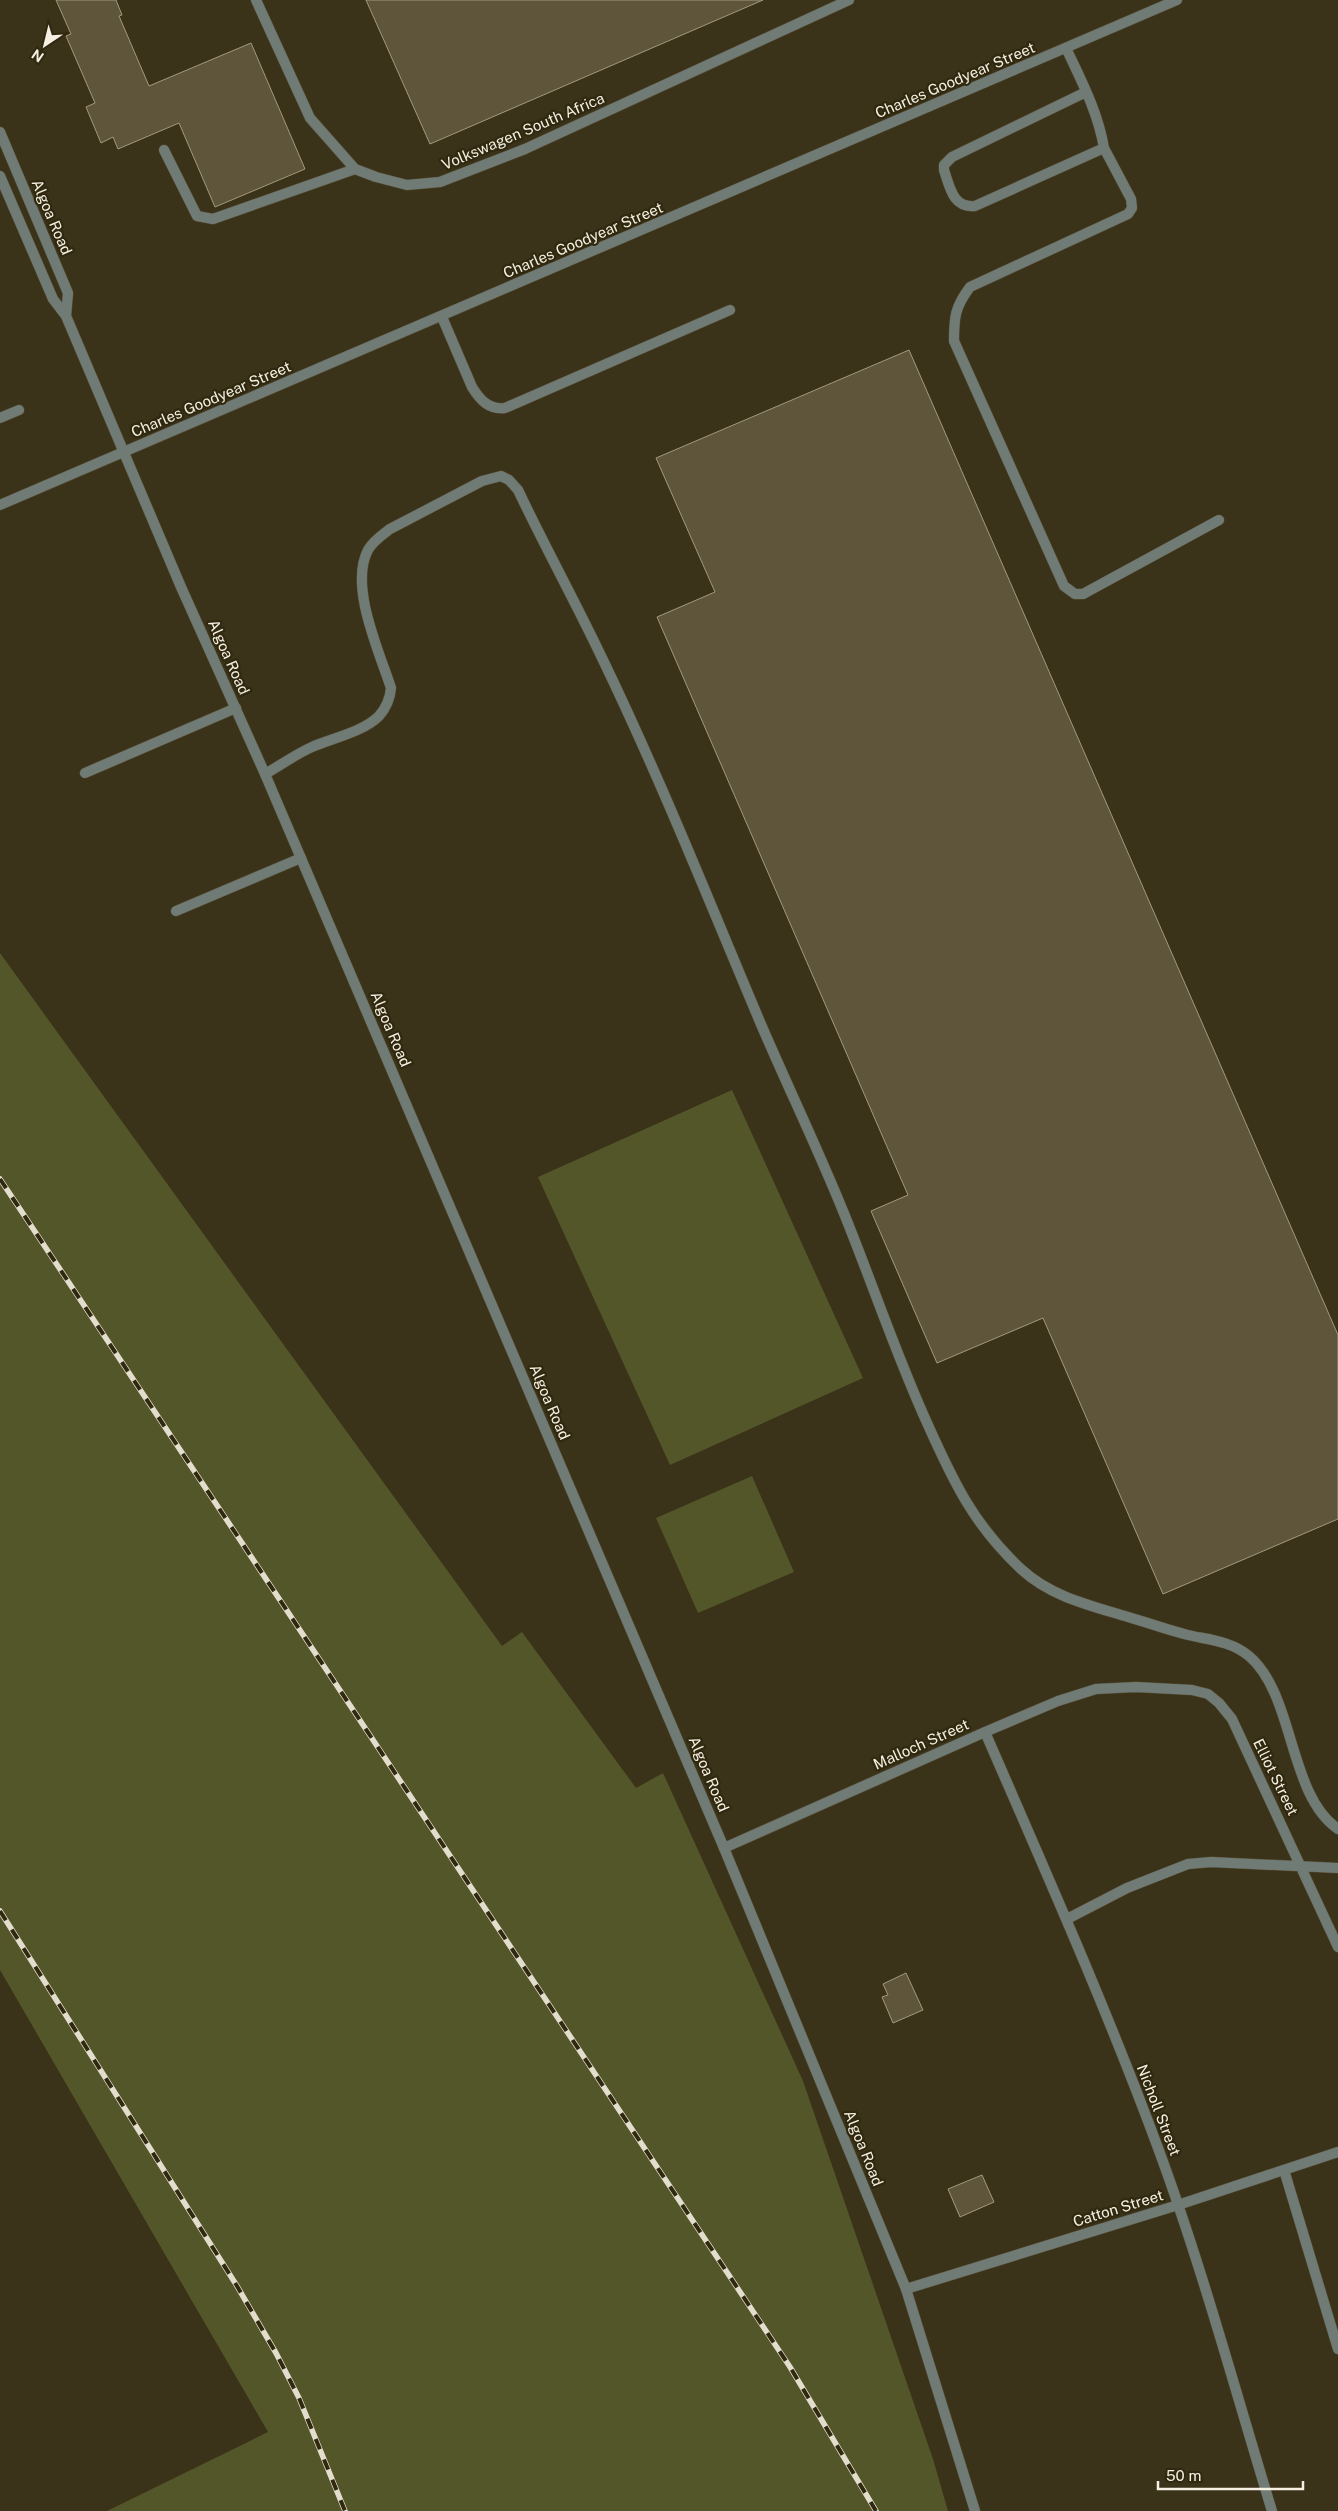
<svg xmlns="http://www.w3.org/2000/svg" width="1338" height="2511" viewBox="0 0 1338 2511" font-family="'Public Sans',sans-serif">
	<rect width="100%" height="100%" fill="#3a3219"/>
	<path fill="#535629" d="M0,953L502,1646L522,1632L636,1788L663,1773L803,2081L933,2459L948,2511H107L268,2432L0,1970Z
		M732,1090L863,1378L670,1465L538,1177Z
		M752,1476L794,1572L698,1613L656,1518Z"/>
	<path fill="#5e553b" stroke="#a39a7e" d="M56,0H116L122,15L119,16L149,86L251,43L305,169L215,207L179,123L118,149L113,137L101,143L86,107L95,103L66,36L71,34Z
		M366,0H763L430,144Z
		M909,350L1338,1335V1519L1163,1594L1043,1318L937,1363L871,1211L908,1195L657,617L715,592L656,458Z
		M906,1973L923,2010L893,2023L882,1997L888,1995L883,1984Z
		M982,2175L994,2202L960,2217L948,2189Z"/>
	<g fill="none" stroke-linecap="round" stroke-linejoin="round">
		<defs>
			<path id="service" d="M256,0L310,118L355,169L376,177L407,185L440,182L525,149L849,0
				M1066,48C1081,80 1098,112 1104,148L975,206C953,208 950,188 944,170V165L952,157L1086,92
				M1104,148L1131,199L1132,208L1128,214L970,287C955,307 954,317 954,341L1064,586L1075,594H1083L1219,520
				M164,150L197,216L213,219L355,169
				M442,317L472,387C480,400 489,410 505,408L730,310
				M0,418L19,410
				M0,505L1177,0
				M85,773L236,708
				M265,774C281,765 296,754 312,747C333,738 363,732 379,716C387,707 390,699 391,688C379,651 349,586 368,550C373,541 382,535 390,529L482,481L501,476L509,480L518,490C545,547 576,603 603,660C660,778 709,901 760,1022C787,1085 817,1147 843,1211C872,1282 896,1355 928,1425C954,1483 974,1525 1021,1569C1050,1596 1088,1605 1125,1616C1146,1622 1167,1630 1188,1635C1210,1640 1231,1641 1249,1656C1295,1695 1288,1795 1338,1829
				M176,911L301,858
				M1284,2170L1338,2349"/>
			<path id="minor" d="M985,1732C1045,1870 1106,2007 1158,2148C1202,2267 1235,2390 1272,2511
				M724,1848L985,1732L1058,1701L1096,1689L1136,1687L1192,1690L1208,1694L1219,1703L1232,1719L1338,1947
				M1067,1919L1127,1888L1188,1864L1211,1862L1338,1868
				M906,2289L1178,2205L1338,2152"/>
			<path id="tertiary" d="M0,132L68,293L66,316
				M0,176L53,299L66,316L181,587L265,774L724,1848L906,2289L975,2511"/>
		</defs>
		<use href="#service" stroke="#585039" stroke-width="11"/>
		<use href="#minor" stroke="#585039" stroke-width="11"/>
		<use href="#tertiary" stroke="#585039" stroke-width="11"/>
		<use href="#service" stroke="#6f7b74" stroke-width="10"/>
		<use href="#minor" stroke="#6f7b74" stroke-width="10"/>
		<use href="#tertiary" stroke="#6f7b74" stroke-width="10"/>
		<defs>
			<path id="rail" d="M0,1179L790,2367L876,2511
				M0,1911L237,2286L276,2353L299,2398L345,2511"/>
		</defs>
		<use href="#rail" stroke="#e2ddcd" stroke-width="5.5"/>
		<use href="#rail" stroke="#30280f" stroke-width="4" stroke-dasharray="11" stroke-linecap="butt"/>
	</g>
	<g text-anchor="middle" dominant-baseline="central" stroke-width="4.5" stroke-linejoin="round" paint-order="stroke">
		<g font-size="15" fill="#f5f0e1" stroke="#30280f">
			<text transform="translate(955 80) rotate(-23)">Charles Goodyear Street</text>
			<text transform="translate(523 131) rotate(-23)">Volkswagen South Africa</text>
			<text transform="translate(52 217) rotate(67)">Algoa Road</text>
			<text transform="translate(583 240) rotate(-23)">Charles Goodyear Street</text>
			<text transform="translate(211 399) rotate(-23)">Charles Goodyear Street</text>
			<text transform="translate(229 657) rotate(66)">Algoa Road</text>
			<text transform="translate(391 1029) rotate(67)">Algoa Road</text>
			<text transform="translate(550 1402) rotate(67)">Algoa Road</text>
			<text transform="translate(921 1744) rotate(-24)">Malloch Street</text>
			<text transform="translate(709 1774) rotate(67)">Algoa Road</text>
			<text transform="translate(1276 1777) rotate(64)">Elliot Street</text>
			<text transform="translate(1159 2110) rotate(69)">Nicholl Street</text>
			<text transform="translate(864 2148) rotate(68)">Algoa Road</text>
			<text transform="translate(1118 2208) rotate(-17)">Catton Street</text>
		</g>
	</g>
	<g transform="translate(45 45) rotate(215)" stroke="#30280f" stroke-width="4" paint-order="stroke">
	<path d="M0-4L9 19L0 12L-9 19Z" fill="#f5f0e1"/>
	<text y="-8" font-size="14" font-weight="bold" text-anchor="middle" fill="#f5f0e1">N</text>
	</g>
	<path d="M1158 2481v8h145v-8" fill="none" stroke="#f5f0e1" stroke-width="2.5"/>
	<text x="1166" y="2481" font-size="15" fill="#f5f0e1" stroke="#30280f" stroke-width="4" paint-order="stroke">50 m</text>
</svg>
